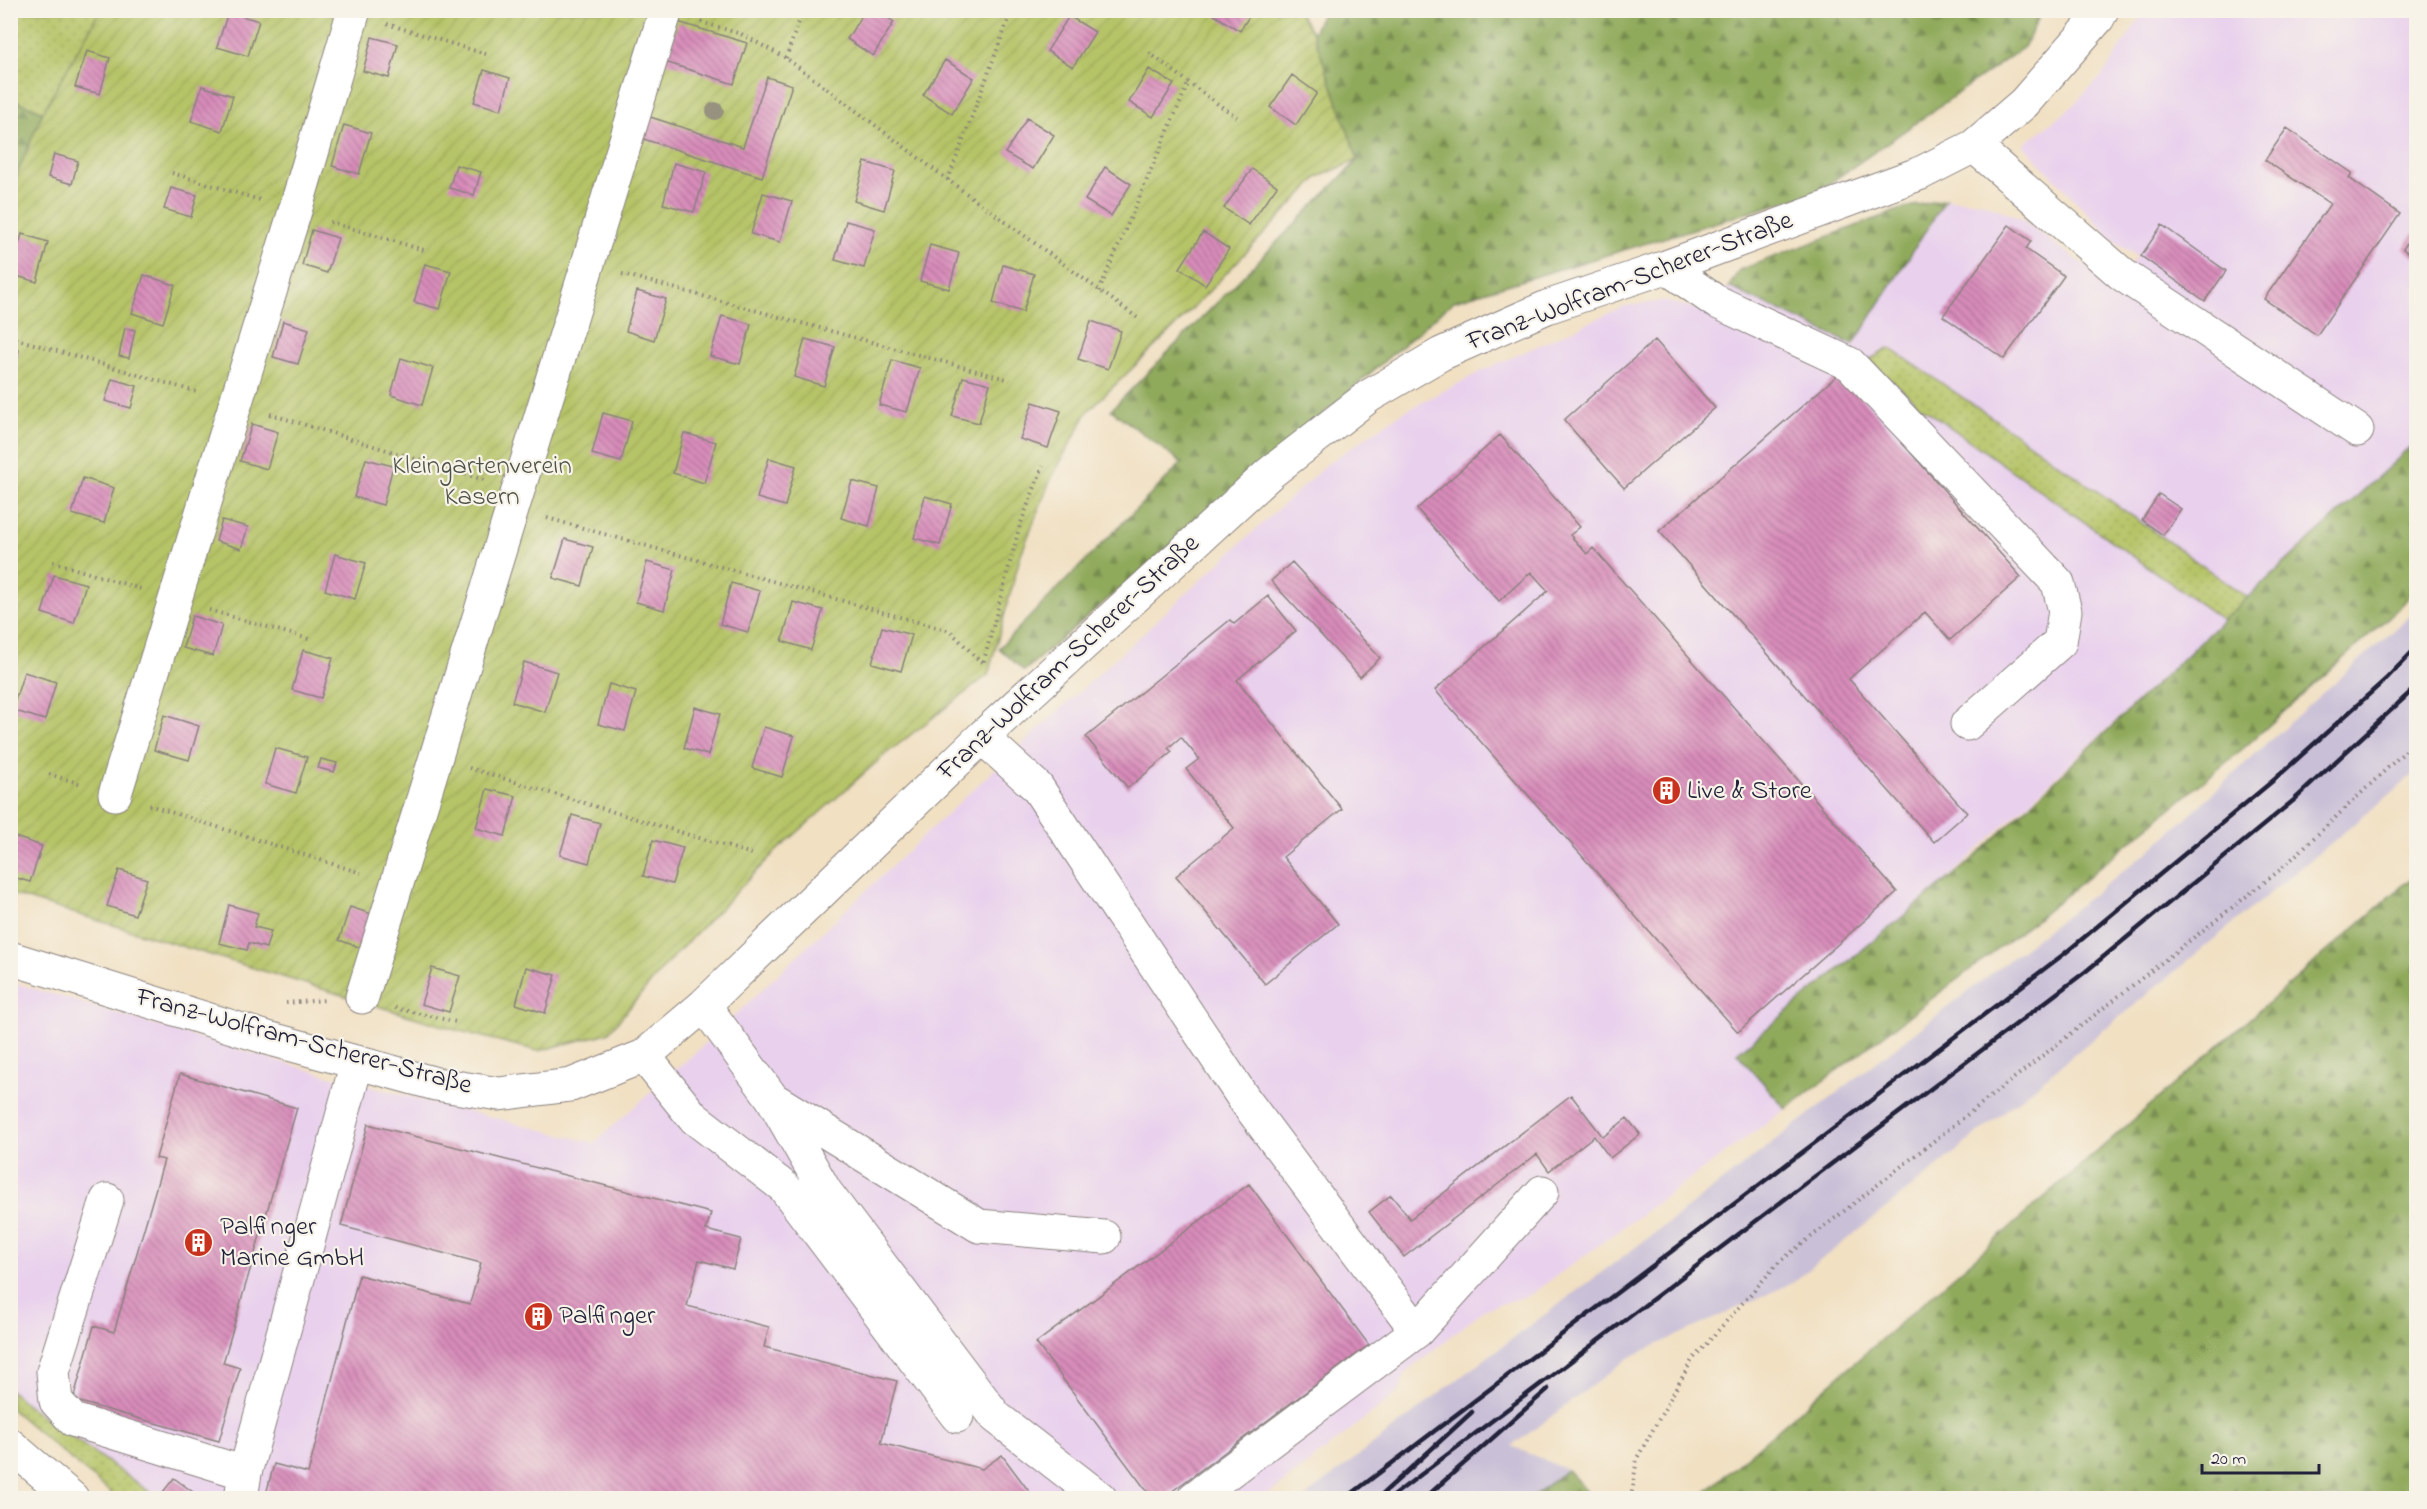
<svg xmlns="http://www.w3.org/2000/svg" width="2427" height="1509" viewBox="0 0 2427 1509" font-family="'Indie Flower',sans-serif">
	<defs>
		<pattern id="grass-dots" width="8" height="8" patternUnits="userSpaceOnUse" patternTransform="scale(1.5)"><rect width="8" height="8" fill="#b6c467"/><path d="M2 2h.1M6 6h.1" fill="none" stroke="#9ca85a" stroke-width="1.8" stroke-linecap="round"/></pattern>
		<pattern id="forest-firs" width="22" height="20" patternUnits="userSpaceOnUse" patternTransform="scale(1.5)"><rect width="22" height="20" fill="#90aa5c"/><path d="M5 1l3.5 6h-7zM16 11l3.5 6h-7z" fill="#758a4d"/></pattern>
		<pattern id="garden-furrows" width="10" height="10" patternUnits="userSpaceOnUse" patternTransform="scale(1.5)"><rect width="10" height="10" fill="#b6c467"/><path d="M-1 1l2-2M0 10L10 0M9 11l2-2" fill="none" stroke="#9ca85a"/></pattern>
		<pattern id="building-back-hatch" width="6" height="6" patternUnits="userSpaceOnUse" patternTransform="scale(1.5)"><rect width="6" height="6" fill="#d88cba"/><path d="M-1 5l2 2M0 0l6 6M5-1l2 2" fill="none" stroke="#af7298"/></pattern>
	</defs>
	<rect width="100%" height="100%" fill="#f7f3e8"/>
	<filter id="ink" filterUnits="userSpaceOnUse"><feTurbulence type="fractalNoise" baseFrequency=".0167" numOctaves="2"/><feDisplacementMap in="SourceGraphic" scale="12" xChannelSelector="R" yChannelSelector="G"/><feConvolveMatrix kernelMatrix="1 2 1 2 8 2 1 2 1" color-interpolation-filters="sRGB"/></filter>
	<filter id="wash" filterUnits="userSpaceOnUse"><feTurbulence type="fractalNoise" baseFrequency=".008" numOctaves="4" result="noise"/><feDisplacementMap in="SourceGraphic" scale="24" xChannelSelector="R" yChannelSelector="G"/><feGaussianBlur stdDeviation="1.35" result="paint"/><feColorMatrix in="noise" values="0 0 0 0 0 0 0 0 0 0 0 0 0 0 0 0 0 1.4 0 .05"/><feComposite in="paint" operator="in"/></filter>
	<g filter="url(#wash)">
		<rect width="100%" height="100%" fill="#f1e0c2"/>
		<path fill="#e9d1ed" d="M2144,11H2416V442L2248,598L2012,431L1890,348L1870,360L1919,405L2223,620L1935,890L1738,1053L1786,1109L1530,1295L1485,1309L1405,1373L1400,1391L1264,1498H158L33,1410L11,1390V982L336,1078L594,1143L698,1050L982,781L1327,464L1403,412L1480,372L1625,306L1663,301L1695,308L1729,287L1853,345L1946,199L1981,202L2020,218L2114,287L2137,256L2115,242L2023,145L2067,111L2104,74Z"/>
		<path fill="#c9bfd7" d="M2416,611V773L1931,1172L1792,1283L1630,1357L1512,1446L1567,1470L1531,1498H1304L1446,1388L1679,1215L2152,849L2311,703Z"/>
		<path fill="url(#grass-dots)" stroke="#6c7351" stroke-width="1.5" d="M10,11H100L43,112L11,99Z
			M1890,348L2012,431L2248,598L2223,620L1919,405L1869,360Z
			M10,1390L34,1410L158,1498H117L11,1409Z"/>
		<path fill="url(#forest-firs)" stroke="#59664c" stroke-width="1.5" d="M1323,11H2042L2024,47L1817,192L1454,301L1024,671L999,648L1182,463L1111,410L1358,160L1313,33Z
			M11,99L43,112L11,189Z
			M1946,199L1853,345L1729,287L1739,270L1904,208Z
			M2416,442V588L2402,605L2246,746L2037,919L1786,1109L1737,1053L1974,858L2223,620Z
			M2416,874V1498H1699Z
			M1567,1470L1594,1498H1531Z"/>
		<path fill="url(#garden-furrows)" stroke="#6c7351" stroke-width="1.5" d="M1297,10L1313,33L1358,160L1318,177L1169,333L1088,411L1050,481L1021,554L988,675L887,753L773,854L670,960L608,1033L538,1051L456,1030L11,894V189L43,112L100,11Z"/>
		<g id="blocks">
			<path fill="url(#building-back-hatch)" d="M865,10H876L894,22L873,56L847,39Z
				M1217,10H1253L1240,31L1214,15Z
				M228,12L259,21L248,56L217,47Z
				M1069,16L1095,32L1073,67L1047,51Z
				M678,22L747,43L734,84L665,62Z
				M372,37L398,44L389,78L363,71Z
				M87,51L110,58L100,94L75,87Z
				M945,60L974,78L952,114L923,95Z
				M1149,69L1174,84L1153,117L1129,102Z
				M484,70L510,78L501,110L474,102Z
				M1292,75L1317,93L1296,125L1270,107Z
				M767,77L792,85L762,177L634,136L641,114L743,147Z
				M202,86L233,96L222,131L191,121Z
				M1027,118L1054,135L1033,169L1005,153Z
				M344,125L371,133L359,174L332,166Z
				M2287,128L2352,173L2349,178L2400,214L2317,335L2264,299L2330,204L2265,160Z
				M54,154L78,161L72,184L48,177Z
				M865,162L895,171L884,210L854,201Z
				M674,163L706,172L694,212L663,204Z
				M456,165L481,172L474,195L449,188Z
				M1105,167L1131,184L1111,216L1085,200Z
				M1252,169L1277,186L1249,225L1224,208Z
				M171,188L197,195L191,217L164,209Z
				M763,193L792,201L780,242L751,234Z
				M846,221L875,229L864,268L835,260Z
				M2009,225L2031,241L2026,249L2064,276L2004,359L1943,316Z
				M2162,225L2226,271L2205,301L2141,256Z
				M2416,229V258L2403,249Z
				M312,230L338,238L327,273L302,265Z
				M1203,232L1229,249L1205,285L1180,268Z
				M22,234L48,242L37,282L10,274Z
				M930,245L959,253L949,289L920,281Z
				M425,264L451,271L440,309L414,302Z
				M1003,265L1034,274L1023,312L993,303Z
				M144,275L175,285L163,323L132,313Z
				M637,291L666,299L654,340L626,331Z
				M722,316L751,324L740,364L710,356Z
				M283,321L309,329L298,364L273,357Z
				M1091,321L1121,331L1108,369L1078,359Z
				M125,328L135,330L129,358L119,356Z
				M805,339L835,347L824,386L794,377Z
				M1655,340L1715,408L1624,488L1564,420Z
				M10,348L19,350L11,379H10Z
				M401,358L433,368L422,405L391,395Z
				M892,360L920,368L907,412L879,405Z
				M1840,373L2021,577L1950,640L1925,612L1849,679L1967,813L1934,842L1659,531Z
				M963,377L990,384L979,423L952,416Z
				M112,379L137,386L131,408L105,401Z
				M1033,402L1061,411L1048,448L1020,439Z
				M603,413L632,421L621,462L592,454Z
				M252,424L278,432L267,469L240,461Z
				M684,433L716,442L704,483L673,473Z
				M1500,435L1580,527L1570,535L1587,554L1593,548L1897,892L1738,1032L1435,690L1548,591L1531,572L1499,601L1417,509Z
				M769,458L796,466L785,506L757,498Z
				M366,459L393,466L383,505L354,497Z
				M83,478L114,488L104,523L72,514Z
				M852,481L879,488L869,526L841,518Z
				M2159,494L2181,509L2163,535L2142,520Z
				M925,496L952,504L940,545L914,538Z
				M222,520L248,527L241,549L216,541Z
				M565,539L593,547L582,586L553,578Z
				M335,554L366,563L355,599L325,590Z
				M647,562L675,570L664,610L636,602Z
				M1292,562L1380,658L1360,677L1271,581Z
				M54,575L86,584L74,623L42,613Z
				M731,583L760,591L748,632L720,624Z
				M1268,596L1296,631L1237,680L1342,809L1283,857L1338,924L1265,984L1176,876L1234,828L1186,769L1199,759L1181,737L1168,748L1172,752L1128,788L1086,737L1230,620L1234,624Z
				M793,602L823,610L811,650L782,641Z
				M192,616L222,625L213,656L183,648Z
				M882,627L912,635L901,671L872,663Z
				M303,650L333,658L321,698L292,690Z
				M524,662L557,672L545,712L512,702Z
				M24,672L56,682L45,720L12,710Z
				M609,684L636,692L625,731L598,724Z
				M695,707L720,714L708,755L684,748Z
				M164,715L199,726L189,760L154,750Z
				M764,727L794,736L782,777L752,768Z
				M275,748L307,757L296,793L265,784Z
				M321,759L337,763L334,772L318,768Z
				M487,789L516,796L505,836L476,828Z
				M572,815L600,823L589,863L560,855Z
				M15,837L42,846L30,882L10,876V850Z
				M653,840L683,848L672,884L643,876Z
				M119,870L147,879L135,915L107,906Z
				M229,905L258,913L254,927L271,931L266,948L249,943L247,950L219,943Z
				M350,907L378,916L367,950L339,940Z
				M526,967L556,975L545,1013L516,1004Z
				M432,968L460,976L449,1012L421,1004Z
				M180,1074L297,1108L223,1363L240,1368L219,1441L73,1400L94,1326L114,1332L164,1160L156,1158Z
				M1571,1095L1603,1137L1627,1118L1640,1134L1610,1158L1594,1136L1549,1171L1537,1154L1404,1257L1369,1212L1391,1195L1410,1219Z
				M368,1124L711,1213L706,1230L741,1239L733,1269L699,1260L687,1306L769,1327L764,1347L897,1381L881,1443L982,1469L1002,1455L1034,1498H265L274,1464L308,1473L359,1275L470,1304L481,1263L341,1226Z
				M1249,1184L1369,1345L1163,1498H1152L1036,1343Z
				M174,1478L201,1498H171L163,1492Z"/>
		</g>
	</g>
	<g filter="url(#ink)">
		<use href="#blocks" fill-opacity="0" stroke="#8a817e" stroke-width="1.5"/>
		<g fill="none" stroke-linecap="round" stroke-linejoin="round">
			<defs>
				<path id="minor" d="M1974,146L2123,275L2357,430
					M1666,267L1715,301L1850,364L2058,583L2065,611L2060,642L1967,724
					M982,737L1037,787L1244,1099L1417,1331
					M115,794L295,211L354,10
					M10,958L271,1039L436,1084L499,1094L571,1085L644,1056L704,1005L982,737L1270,473L1369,396L1441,354L1547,307L1666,267L1921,173L1974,146L2024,103L2098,18L2102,10
					M362,997L666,10
					M704,1005L772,1098L825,1191L996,1417L1100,1498
					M644,1056L693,1117L784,1187L957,1416
					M773,1099L979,1226L1104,1237
					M107,1200L53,1372L56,1401L73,1420L245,1473
					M10,1445L72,1498
					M241,1498L245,1473L357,1062
					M1194,1498L1417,1331L1542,1192"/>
			</defs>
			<use href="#minor" stroke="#8a817e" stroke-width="35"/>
			<path stroke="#8a817e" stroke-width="4" stroke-dasharray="1.5 4.5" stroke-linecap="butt" d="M701,22L741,34L786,58L948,180L1139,319
				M387,24L489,55
				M1149,53C1179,74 1206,97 1237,117
				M786,58L803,10
				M172,173L260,200
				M948,180L1012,10
				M330,222L427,251
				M622,274L1010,380
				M1099,291L1188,84
				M10,337L200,393
				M270,414L484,480
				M547,518L950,631L983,664L1020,525L1043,466
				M53,562L141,589
				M209,610L312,640
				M469,768L752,854
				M49,774L81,784
				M149,805L361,873
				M286,1003L326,1000
				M395,1008L456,1022
				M1631,1498L1637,1458L1692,1360L1779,1262L2280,870L2416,741"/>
			<use href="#minor" stroke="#fff" stroke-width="33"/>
			<path stroke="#22223b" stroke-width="4.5" d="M1346,1498L2064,954L2275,779L2386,679L2416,648
				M1378,1498L1472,1412
				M1390,1498L2085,972L2294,800L2416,687
				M1425,1498L1548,1389"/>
		</g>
		<circle fill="#97927f" cx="715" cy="111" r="9"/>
	</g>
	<defs>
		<symbol id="building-disc" viewBox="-11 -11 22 22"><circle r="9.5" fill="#c8321e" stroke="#f7f3e8"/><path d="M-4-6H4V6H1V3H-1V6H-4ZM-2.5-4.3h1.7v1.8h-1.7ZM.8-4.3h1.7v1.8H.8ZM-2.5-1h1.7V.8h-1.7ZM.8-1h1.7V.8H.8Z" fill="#fff"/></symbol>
	</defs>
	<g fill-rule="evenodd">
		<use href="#building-disc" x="1650" y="774" width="33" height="33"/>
		<use href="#building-disc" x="182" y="1226" width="33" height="33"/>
		<use href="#building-disc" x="522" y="1300" width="33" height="33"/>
	</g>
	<g text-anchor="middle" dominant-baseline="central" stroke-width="4.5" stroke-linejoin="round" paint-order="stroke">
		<g font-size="27" fill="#22223b" stroke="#f7f3e8">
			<text transform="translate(1630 282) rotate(-21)">Franz-Wolfram-Scherer-Straße</text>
			<text transform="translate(1069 658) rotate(-43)">Franz-Wolfram-Scherer-Straße</text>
			<text transform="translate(304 1042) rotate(15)">Franz-Wolfram-Scherer-Straße</text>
		</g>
		<g font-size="27" fill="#4e5348" stroke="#f7f3e8">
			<text x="482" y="466">Kleingartenverein<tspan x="482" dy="31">Kasern</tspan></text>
		</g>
		<g font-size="27" fill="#22223b" stroke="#f7f3e8" text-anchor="start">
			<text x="1687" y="791">Live &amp; Store</text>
			<text x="220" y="1227">Palfinger<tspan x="220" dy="31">Marine GmbH</tspan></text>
			<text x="559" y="1316">Palfinger</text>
		</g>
	</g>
	<rect width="2427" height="1509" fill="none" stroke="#f7f3e8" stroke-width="36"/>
	<path d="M2202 1464v9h117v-9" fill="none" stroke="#22223b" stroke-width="3"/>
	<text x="2211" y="1464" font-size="18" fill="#22223b" stroke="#f7f3e8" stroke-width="4.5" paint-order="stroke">20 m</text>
</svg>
